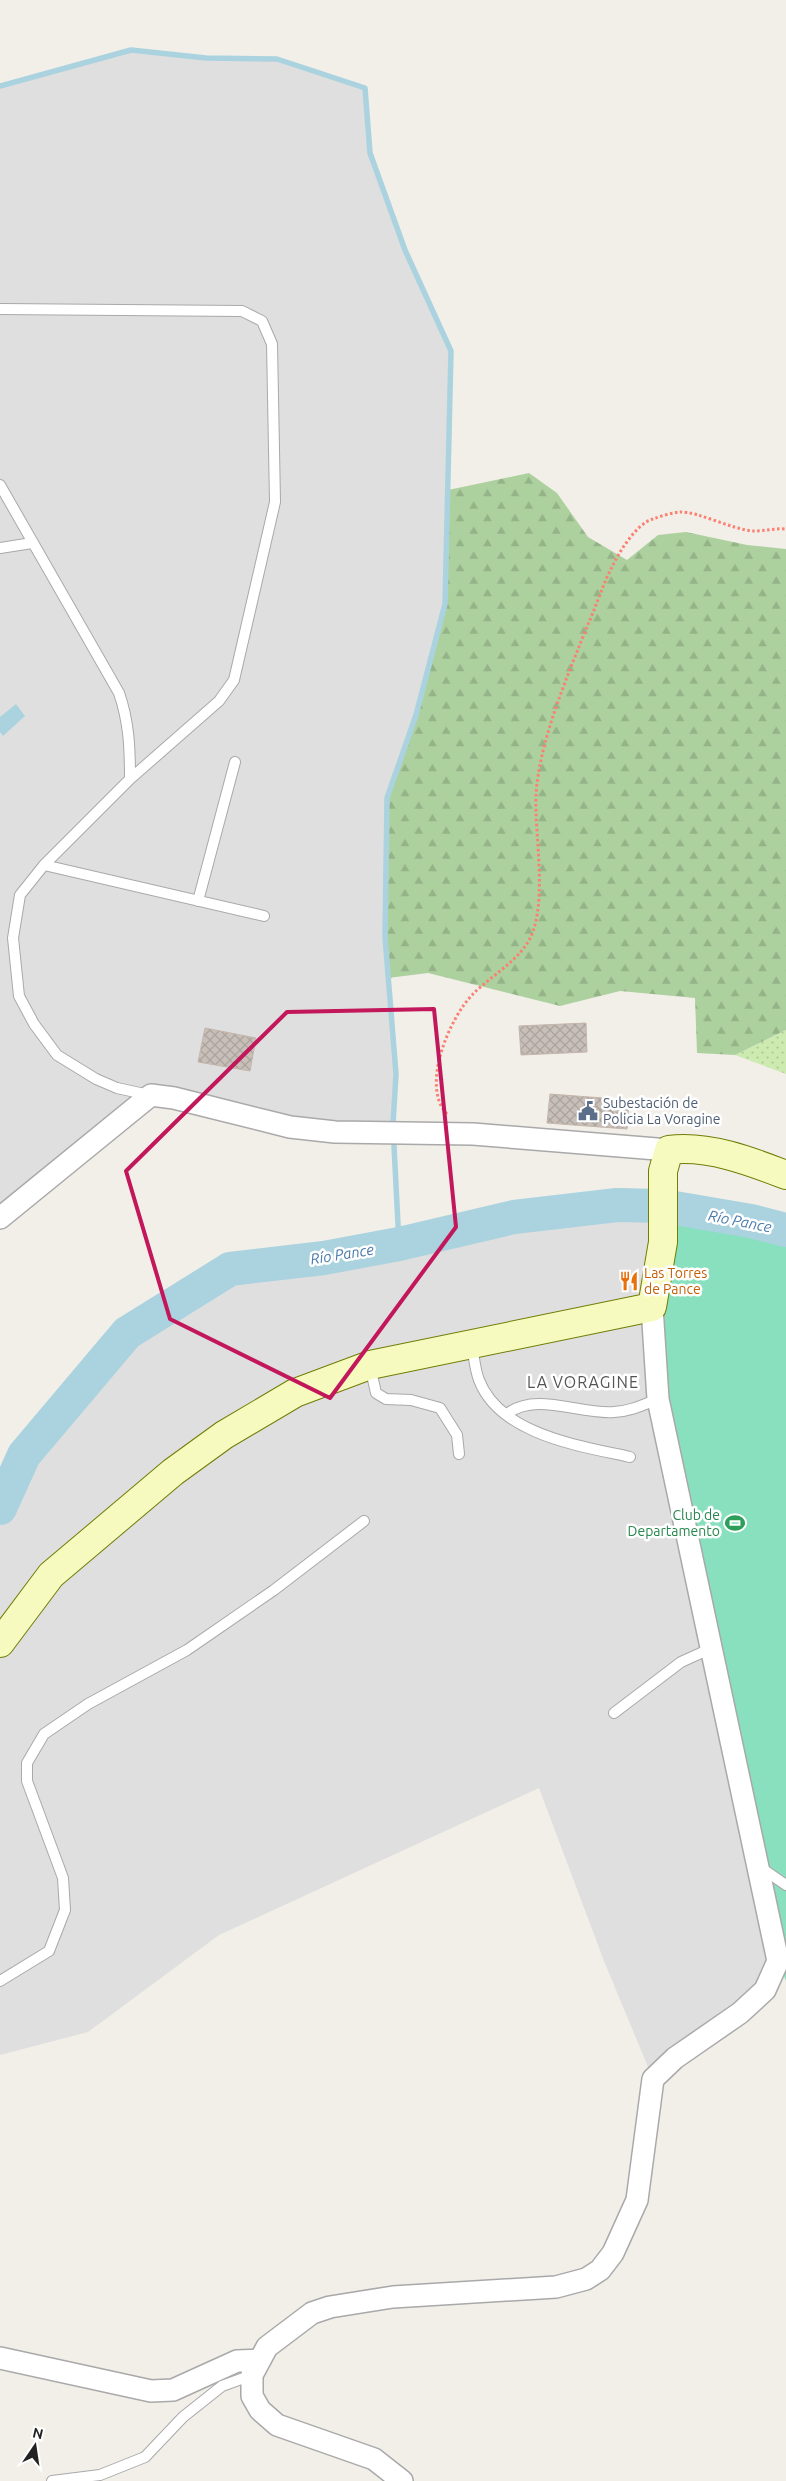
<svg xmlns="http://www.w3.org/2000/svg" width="786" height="2481" viewBox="0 0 786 2481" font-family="Ubuntu,sans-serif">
	<defs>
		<pattern id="grass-dots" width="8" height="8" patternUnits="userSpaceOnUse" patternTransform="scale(1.25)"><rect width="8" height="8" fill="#cdebb0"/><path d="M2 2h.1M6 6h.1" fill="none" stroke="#b0c997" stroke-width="1.8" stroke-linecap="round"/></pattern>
		<pattern id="forest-firs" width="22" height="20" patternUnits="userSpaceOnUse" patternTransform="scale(1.25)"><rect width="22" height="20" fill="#add19e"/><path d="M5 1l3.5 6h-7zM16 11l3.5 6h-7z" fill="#95b388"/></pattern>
		<pattern id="building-cross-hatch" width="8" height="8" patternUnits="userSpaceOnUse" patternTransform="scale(1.25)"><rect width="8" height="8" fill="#c7bfb8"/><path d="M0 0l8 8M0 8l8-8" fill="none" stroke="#aba49e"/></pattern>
	</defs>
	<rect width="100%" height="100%" fill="#f2efe9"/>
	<path fill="#e0dfdf" d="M131,50L206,58L277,59L365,88L370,153L405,250L451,351L445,604L416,715L387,798L385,937L396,1074L394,1134L151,1095L0,1218V86Z
		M617,1205L663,1206L778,1961L765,1990L653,2079L604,1961L539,1788L219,1935L88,2032L0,2055V1508L24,1455L127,1333L230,1269L323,1258L399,1244L514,1217Z"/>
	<path fill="url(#grass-dots)" d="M786,1030V1074L735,1055Z"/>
	<path fill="url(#forest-firs)" d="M529,473L557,493L588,537L627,560L658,535L686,532L747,545L786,549V1030L735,1055L697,1053L695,998L620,991L560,1006L428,973L388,978L385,937L387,798L416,715L445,604L448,490Z"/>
	<path fill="#88e0be" d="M663,1206L751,1221L786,1230V1981L778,1961L658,1399Z"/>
	<path fill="#aad3df" d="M16,704L25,716L3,736L0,732V717Z"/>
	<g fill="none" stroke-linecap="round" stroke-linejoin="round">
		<path stroke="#aad3df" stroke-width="5.5" d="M0,86L131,50L206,58L277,59L365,88L370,153L405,250L451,351L445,604L416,715L387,798L385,937L396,1074L393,1124
			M394,1146L399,1244"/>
		<path stroke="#aad3df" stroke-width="34" d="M0,1508L24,1455L127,1333L230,1269L324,1258L399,1244L514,1217L617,1205L663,1206L751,1221L786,1230"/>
	</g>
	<path fill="url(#building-cross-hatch)" stroke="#c4b6ab" d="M586,1023L587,1052L521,1055L519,1026Z
		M205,1028L256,1038L250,1071L198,1062Z
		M550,1094L629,1100L627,1129L547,1123Z"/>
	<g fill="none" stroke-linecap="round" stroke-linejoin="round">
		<defs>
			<path id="lane" d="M0,309L242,311L262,321L272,344L275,502L234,680L219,701L130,779
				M0,485L119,693C129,722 130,748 130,779L44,865L20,895L13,938L19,996L34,1024L57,1055L96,1079L117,1088L149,1095
				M0,548L32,543
				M44,865L264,916
				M198,901L235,762
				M472,1346C474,1357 475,1370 479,1380C500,1435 581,1446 630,1457
				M370,1366L376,1393L386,1399L411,1400L440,1408L457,1435L459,1454
				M507,1414C536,1391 580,1415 614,1412C631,1411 643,1405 658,1399
				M614,1713L681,1662L712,1648
				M760,1867L786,1885
				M0,1981L49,1951L65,1910L63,1878L27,1781V1763L44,1734L88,1704L187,1650L274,1590L364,1521
				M52,2481L100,2475L145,2457L183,2417L222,2386L252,2375"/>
			<path id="street" d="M0,1218L151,1095L174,1098L290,1127L335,1132L473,1134L669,1150
				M0,2358L151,2391L173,2390L237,2361L260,2360
				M402,2481L374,2459L277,2425L260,2410L252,2396V2375L267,2347L312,2313L330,2307L393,2297L556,2287L586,2279L600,2270L613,2253L637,2200L653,2079L675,2058L740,2013L765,1990L778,1961L658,1399L652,1307"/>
			<path id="secondary" d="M0,1643L51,1575L173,1472L224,1435L295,1393L370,1365L652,1307L663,1242V1171L669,1150C708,1145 750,1161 786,1175"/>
		</defs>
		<use href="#lane" stroke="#a9a9a9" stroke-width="12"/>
		<use href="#street" stroke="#a9a9a9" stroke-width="24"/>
		<use href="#secondary" stroke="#707d05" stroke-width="30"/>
		<path stroke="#fa8072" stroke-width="3" stroke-dasharray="2.5 2.5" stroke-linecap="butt" d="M447,1114C420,1086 450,1017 473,994C490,977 513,964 526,945C550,911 534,835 536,795C539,741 569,672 589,622C597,604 603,584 612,567C619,552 637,523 653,519C661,516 671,513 680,512C697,511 733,530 754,531C765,531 775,528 786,529"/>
		<use href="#lane" stroke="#fff" stroke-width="10"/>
		<use href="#street" stroke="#fff" stroke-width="21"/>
		<use href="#secondary" stroke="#f7fabf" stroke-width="28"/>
	</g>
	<path fill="none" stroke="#c2185b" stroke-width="4" stroke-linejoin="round" d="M434,1009L456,1227L330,1398L170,1319L126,1171L287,1012Z"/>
	<defs>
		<symbol id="civic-bare" viewBox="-9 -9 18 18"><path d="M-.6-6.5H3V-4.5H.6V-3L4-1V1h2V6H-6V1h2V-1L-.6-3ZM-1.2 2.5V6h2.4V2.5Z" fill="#5c6f8a" stroke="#fff" stroke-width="2.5" paint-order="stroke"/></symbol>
		<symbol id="restaurant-bare" viewBox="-9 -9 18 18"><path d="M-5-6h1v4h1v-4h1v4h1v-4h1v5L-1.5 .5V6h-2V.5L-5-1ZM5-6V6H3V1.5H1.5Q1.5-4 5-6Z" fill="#e8710a" stroke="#fff" stroke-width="2.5" paint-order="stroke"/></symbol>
		<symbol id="stadium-bare" viewBox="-9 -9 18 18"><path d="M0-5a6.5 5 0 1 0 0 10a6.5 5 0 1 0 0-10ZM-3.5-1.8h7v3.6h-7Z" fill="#2e9e5b" stroke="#fff" stroke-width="2.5" paint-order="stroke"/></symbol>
	</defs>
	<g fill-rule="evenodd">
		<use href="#civic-bare" x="574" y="1097" width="28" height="28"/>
		<use href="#restaurant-bare" x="615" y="1267" width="28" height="28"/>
		<use href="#stadium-bare" x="721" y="1509" width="28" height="28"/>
	</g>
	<g text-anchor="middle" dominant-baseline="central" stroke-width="5" stroke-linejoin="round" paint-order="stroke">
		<g font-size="14" fill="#4e5e75" stroke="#fff" text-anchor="start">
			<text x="603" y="1103">Subestación de<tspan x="603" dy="16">Policia La Voragine</tspan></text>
		</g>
		<g font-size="14" fill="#c56008" stroke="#fff" text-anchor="start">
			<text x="644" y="1273">Las Torres<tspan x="644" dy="16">de Pance</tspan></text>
		</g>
		<g font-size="14" fill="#27864d" stroke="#fff" text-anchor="end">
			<text x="720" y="1515">Club de<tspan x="720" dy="16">Departamento</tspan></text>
		</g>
		<g font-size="15" font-style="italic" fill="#4a7aab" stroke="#fff">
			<text transform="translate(740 1221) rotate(11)">Río Pance</text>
			<text transform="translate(342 1254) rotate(-9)">Río Pance</text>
		</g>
		<g font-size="16" letter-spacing="1" fill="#555" stroke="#fff">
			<text x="583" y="1382">LA VORAGINE</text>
		</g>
	</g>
	<g transform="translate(35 2446) rotate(13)" stroke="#ffffff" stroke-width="4" paint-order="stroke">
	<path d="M0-4L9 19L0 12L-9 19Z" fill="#222222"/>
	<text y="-8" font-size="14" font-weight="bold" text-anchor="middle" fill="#222222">N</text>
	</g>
</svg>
